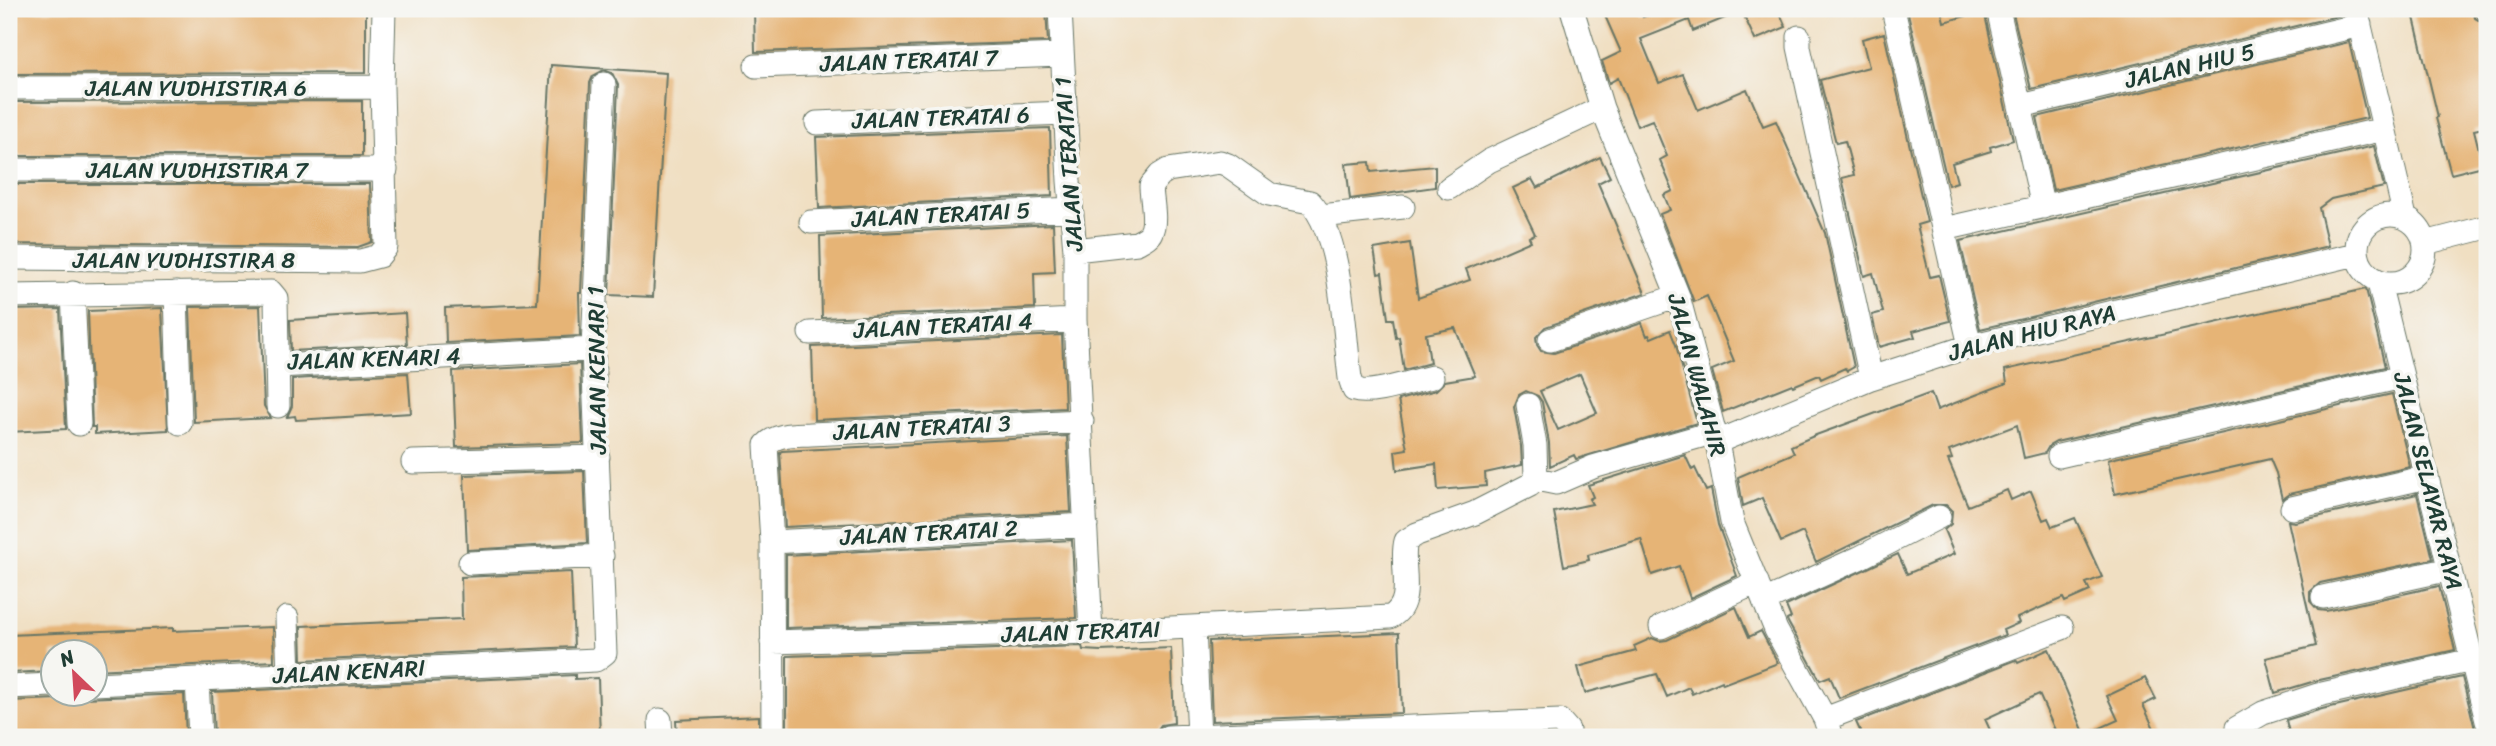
<svg xmlns="http://www.w3.org/2000/svg" width="2496" height="746" viewBox="0 0 2496 746" font-family="Sriracha,sans-serif">
	<rect width="100%" height="100%" fill="#f6f6f2"/>
	<filter id="ink" filterUnits="userSpaceOnUse"><feTurbulence type="fractalNoise" baseFrequency=".0143" numOctaves="2"/><feDisplacementMap in="SourceGraphic" scale="14" xChannelSelector="R" yChannelSelector="G"/><feConvolveMatrix kernelMatrix="1 2 1 2 8 2 1 2 1" color-interpolation-filters="sRGB"/></filter>
	<filter id="wash" filterUnits="userSpaceOnUse"><feTurbulence type="fractalNoise" baseFrequency=".00686" numOctaves="4" result="noise"/><feDisplacementMap in="SourceGraphic" scale="28" xChannelSelector="R" yChannelSelector="G"/><feGaussianBlur stdDeviation="1.57" result="paint"/><feColorMatrix in="noise" values="0 0 0 0 0 0 0 0 0 0 0 0 0 0 0 0 0 1.4 0 .05"/><feComposite in="paint" operator="in"/></filter>
	<g filter="url(#wash)">
		<rect width="100%" height="100%" fill="#f0dfc2"/>
		<g id="blocks">
			<path fill="#e6b476" fill-rule="evenodd" d="M366,9V73L9,74V11Z
				M754,9H1046L1048,42L755,52Z
				M1602,9H1639L1643,17L1663,9H1778L1786,27L1755,40L1742,11L1693,31L1689,20L1641,39L1659,83L1683,74L1698,110L1747,89L1763,126L1776,121L1825,233L1854,367L1847,371L1845,368L1821,379L1819,375L1793,386L1792,384L1723,412L1712,370L1734,361L1707,296L1694,302L1660,214L1670,210L1664,195L1673,191L1660,160L1667,156L1652,120L1637,126L1618,78L1609,83L1602,61L1621,52Z
				M1907,9H1941L1944,22L1984,11L2013,140L1990,147L1991,151L1952,163L1957,182L1948,185Z
				M2012,9H2341L2342,15L2031,89Z
				M2412,9H2473L2475,18L2485,24L2487,31V127L2474,130L2483,166L2451,174L2436,118L2438,117Z
				M1884,33L1927,222L1917,225L1930,277L1939,275L1950,321L1913,331L1915,337L1879,347L1872,315L1883,312L1873,273L1864,276L1842,178L1854,175L1845,141L1836,143L1820,80L1869,67L1862,39Z
				M2349,42L2367,118L2053,190L2037,117Z
				M551,65L666,73L653,297L609,295L618,85L612,73L604,70L593,76L590,83L581,293H579L580,336L446,343L445,308L537,304Z
				M362,101V156H9V102Z
				M1050,128L1052,196L819,208L816,137Z
				M2374,146L2384,187L2331,199L2319,208L2328,246L1980,329L1960,241Z
				M1600,157L1610,177L1598,183L1645,293L1545,327L1536,337L1537,345L1541,351L1554,353L1642,323L1647,336L1649,335L1651,338L1670,330L1676,345L1697,423L1576,459L1574,455L1550,466L1549,443L1542,402L1538,396L1526,391L1519,395L1514,407L1521,446L1522,465L1485,473L1486,486L1438,490L1436,464L1397,470L1395,451L1407,449L1398,400L1436,390L1445,381L1475,376L1455,328L1426,334L1430,363L1404,370L1399,337L1396,338L1393,319H1388L1382,273L1378,274L1374,249L1410,243L1418,298L1470,280L1466,269L1531,241L1529,237L1535,234L1513,188L1532,179L1537,188ZM1580,374L1597,413L1558,430L1540,391Z
				M1370,162L1371,172L1435,166V187L1350,199L1346,164Z
				M9,184H370L372,242L358,247L9,244Z
				M1053,224L1055,272L1034,273L1035,308L822,318L820,236Z
				M2366,289L2385,367L2056,442L2049,446L2045,453L2024,458L2017,425L1949,451L1952,459L1948,460L1968,506L2007,490L2011,500L2031,491L2043,520L2048,518L2052,527L2075,518L2102,577L2086,583L2090,591L2065,602L2063,598L2017,618L2019,623L2003,630L2005,635L1839,698L1830,676L1820,680L1789,624L1787,620L1791,618L1786,606L1898,554L1907,574L1954,554L1944,530L1951,524L1952,511L1946,505H1933L1816,562L1803,532L1781,542L1762,498L1743,506L1738,477L1794,453L1791,446L1816,435L1931,393L1937,410L2007,383L2005,370Z
				M260,306L264,406L271,418L194,422L190,307Z
				M162,308L168,430L95,434V427H92L88,311Z
				M60,309L66,429L9,432V310Z
				M405,313L407,345L291,351L290,320Z
				M1062,335L1065,408L814,420L812,347Z
				M580,364L583,443L456,447L453,371Z
				M408,373L411,413L296,420L295,416L287,417L292,406V379Z
				M2392,394L2410,467L2289,494L2282,499L2276,473L2270,459L2115,494L2108,460L2115,458Z
				M1067,436L1071,512L785,527L780,452L782,451Z
				M1685,455L1692,470L1695,468L1706,491L1711,489L1718,525L1737,576L1690,598L1679,566L1652,575L1641,539L1588,555L1589,560L1564,566L1554,512L1592,504L1589,499L1593,497L1588,485Z
				M584,471L587,543L467,550L464,475Z
				M2417,494L2433,559L2320,583L2310,592V601L2318,610L2326,611L2439,586L2455,650L2315,681L2275,693L2266,658L2316,646L2288,521L2295,522Z
				M1072,540L1076,618L786,628V555Z
				M571,572L574,647L302,660L301,626L462,619L461,577Z
				M1736,607L1749,637L1761,631L1778,663L1723,684L1722,681L1692,694L1689,687L1667,697L1657,674L1585,693L1578,667L1636,651L1634,646L1652,638L1659,641L1667,640Z
				M273,627L274,661L94,670V652H52V671L9,673V635L173,628V631Z
				M1399,633L1402,713L1212,721L1209,641Z
				M1082,646L1083,650L1101,651L1171,648L1174,723L1161,725L1155,733L1088,736L787,737V656Z
				M2049,649L2085,735L2118,720L2107,696L2145,678L2156,699L2143,705L2158,737H2058L2039,694L1985,719L1990,730L1974,737H1863L1856,722L2016,660L2018,663Z
				M575,675V679L598,678L600,737H214L212,692Z
				M2462,677L2477,737H2290L2286,720L2322,709Z
				M184,694L186,737H9V701Z
				M759,716V737H677L676,720Z"/>
		</g>
	</g>
	<g filter="url(#ink)">
		<use href="#blocks" fill-opacity="0" stroke="#687666" stroke-width="2"/>
		<g fill="none" stroke-linecap="round" stroke-linejoin="round">
			<defs>
				<path id="minor" d="M1060,9L1069,181L1075,250V320L1091,632
					M1572,9L1602,108L1678,296L1717,442L1732,522L1776,630L1825,719L1831,737
					M1893,9L1970,346
					M1998,9L2043,207
					M2356,9L2405,217
					M2487,9V10
					M1799,37V47L1871,378
					M756,66L1062,55
					M9,88L382,87
					M2021,106L2360,25
					M817,123L1065,113
					M9,170H386
					M1449,188L1489,161L1602,108
					M2357 249a34 34 0 1 1 68 0a34 34 0 1 1-68 0Z
					M1321,216L1403,207
					M811,222L1071,209
					M1944,229L2384,129
					M2425,243L2487,227
					M1075,250L1137,243C1142,240 1149,237 1151,232C1157,221 1151,198 1151,186L1160,175L1168,170L1220,162L1228,165L1269,194L1310,202C1342,236 1344,332 1350,378L1354,390C1371,396 1413,381 1432,377
					M9,258L360,261L379,256L386,247L382,87L384,9
					M2379,283L2487,721
					M73,293L79,424
					M176,293L180,423
					M9,296L271,292L276,298L278,406
					M810,333L1075,320
					M1550,340L1678,296
					M278,366L593,349
					M1717,442L1871,378L1970,346L2356,254
					M2059,456L2402,377
					M413,462L598,457
					M1536,479L1556,483L1593,467L1715,432
					M2292,508L2427,477
					M772,542L1086,525
					M470,563L602,556
					M2323,597L2450,569
					M1764,601L1859,558L1939,517
					M287,618L289,676
					M1661,627L1757,582
					M1194,628L1199,737
					M772,642L1091,632L1390,617C1417,603 1399,565 1406,541L1417,534L1475,513L1530,485L1536,479L1535,445L1528,405
					M197,680L200,737
					M94,684L596,660L605,653L593,349L604,84
					M9,687L52,685
					M1825,719L2062,628
					M660,720L661,737
					M773,737L772,542L766,445C777,433 796,435 811,434L1082,421
					M1168,737L1560,721L1568,730V737
					M2238,737L2237,728L2263,713L2318,695L2472,660"/>
			</defs>
			<use href="#minor" stroke="#687666" stroke-width="25"/>
			<use href="#minor" stroke="#fff" stroke-width="23"/>
		</g>
	</g>
	<g text-anchor="middle" dominant-baseline="central" stroke-width="7" stroke-linejoin="round" paint-order="stroke">
		<g font-size="23" fill="#1f3d34" stroke="#f6f6f2">
			<text transform="translate(909 61) rotate(-2)">JALAN TERATAI 7</text>
			<text transform="translate(2190 66) rotate(-13)">JALAN HIU 5</text>
			<text x="196" y="88">JALAN YUDHISTIRA 6</text>
			<text transform="translate(941 118) rotate(-2)">JALAN TERATAI 6</text>
			<text transform="translate(1069 164) rotate(-94)">JALAN TERATAI 1</text>
			<text x="197" y="170">JALAN YUDHISTIRA 7</text>
			<text transform="translate(941 215) rotate(-3)">JALAN TERATAI 5</text>
			<text x="184" y="260">JALAN YUDHISTIRA 8</text>
			<text transform="translate(943 326) rotate(-3)">JALAN TERATAI 4</text>
			<text transform="translate(2032 333) rotate(-14)">JALAN HIU RAYA</text>
			<text transform="translate(374 359) rotate(-2)">JALAN KENARI 4</text>
			<text transform="translate(597 370) rotate(-91)">JALAN KENARI 1</text>
			<text transform="translate(1697 375) rotate(75)">JALAN WALAHIR</text>
			<text transform="translate(922 428) rotate(-3)">JALAN TERATAI 3</text>
			<text transform="translate(2428 481) rotate(76)">JALAN SELAYAR RAYA</text>
			<text transform="translate(929 533) rotate(-3)">JALAN TERATAI 2</text>
			<text transform="translate(1081 632) rotate(-2)">JALAN TERATAI</text>
			<text transform="translate(349 672) rotate(-3)">JALAN KENARI</text>
		</g>
	</g>
	<rect width="2496" height="746" fill="none" stroke="#f6f6f2" stroke-width="35"/>
	<g transform="translate(74 673) rotate(335)"><circle r="33" fill="#f6f6f2" stroke="#a0aca6" stroke-width="2"/>
	<path d="M0-5L12 26L0 18L-12 26Z" fill="#d1495b"/>
	<text y="-10" font-size="19" font-weight="bold" text-anchor="middle" fill="#1f3d34">N</text>
	</g>
</svg>
